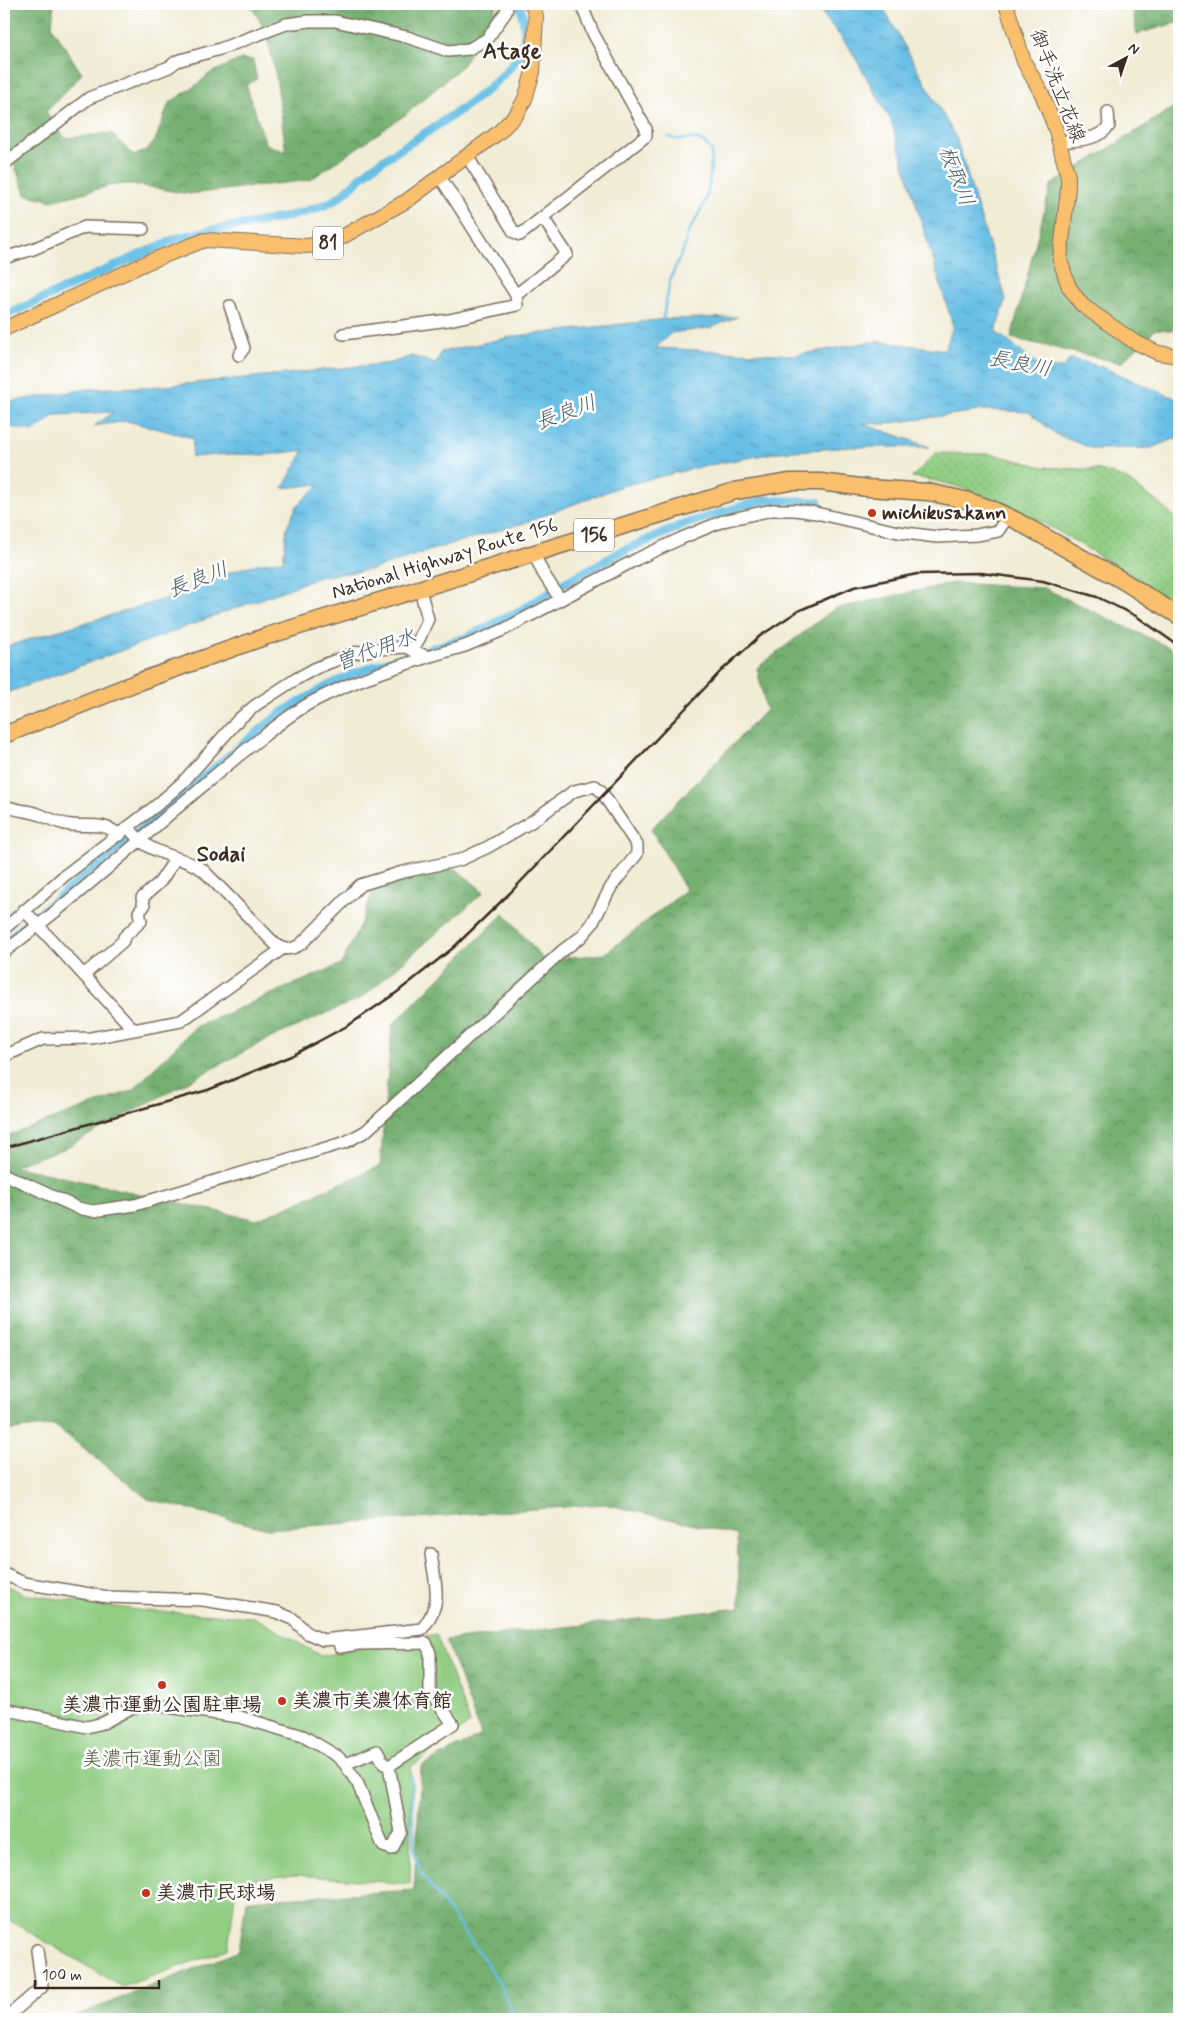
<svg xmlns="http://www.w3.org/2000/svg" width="1183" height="2023" viewBox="0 0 1183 2023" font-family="Mynerve,'Klee One',sans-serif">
	<defs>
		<pattern id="grass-dots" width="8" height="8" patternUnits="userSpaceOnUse" patternTransform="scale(1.25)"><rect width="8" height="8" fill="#91cd83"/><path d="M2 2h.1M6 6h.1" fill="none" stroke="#7eb071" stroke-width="1.8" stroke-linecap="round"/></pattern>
		<pattern id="forest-crowns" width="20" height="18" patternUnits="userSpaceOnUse" patternTransform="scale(1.25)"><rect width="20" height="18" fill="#74b071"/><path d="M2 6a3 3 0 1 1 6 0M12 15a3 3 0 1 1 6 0" fill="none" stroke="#608f5c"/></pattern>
		<pattern id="water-ripples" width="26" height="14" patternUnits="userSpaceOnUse" patternTransform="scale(1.25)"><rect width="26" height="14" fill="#68bfe5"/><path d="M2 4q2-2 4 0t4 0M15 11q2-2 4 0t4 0" fill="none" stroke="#579bb9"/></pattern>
	</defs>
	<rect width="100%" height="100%" fill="#fff"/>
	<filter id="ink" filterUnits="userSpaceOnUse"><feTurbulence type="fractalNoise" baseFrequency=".02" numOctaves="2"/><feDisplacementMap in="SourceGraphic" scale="10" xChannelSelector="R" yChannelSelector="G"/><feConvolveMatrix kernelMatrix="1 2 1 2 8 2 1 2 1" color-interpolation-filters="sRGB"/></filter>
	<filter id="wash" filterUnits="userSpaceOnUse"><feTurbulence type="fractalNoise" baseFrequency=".0096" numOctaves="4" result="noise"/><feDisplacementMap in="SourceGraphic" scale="20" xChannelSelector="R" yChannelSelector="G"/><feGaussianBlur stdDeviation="1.12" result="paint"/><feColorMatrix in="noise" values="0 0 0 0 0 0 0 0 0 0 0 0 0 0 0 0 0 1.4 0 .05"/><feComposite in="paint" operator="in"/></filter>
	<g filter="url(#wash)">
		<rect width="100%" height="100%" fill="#f1ecd5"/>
		<path fill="url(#grass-dots)" stroke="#667c50" d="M936,453L992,454L1044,467L1100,470L1124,478L1159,503L1179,522V607C1102,558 1003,487 912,477Z"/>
		<path fill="url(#forest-crowns)" stroke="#586d48" d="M4,4H54L52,27L82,74L46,112L65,138L111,133L134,156L148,149L155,141L169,103L198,84L209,74L241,59L253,60L257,79L246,85L266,144L286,152C280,113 276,31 248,4H498L462,66L405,115L310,180L189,194L132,184L113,185L52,201L25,194L9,150L4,144Z
			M1132,4H1179V22L1137,34Z
			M1179,104V331L1156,329L1121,363L1011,338L1051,185Z
			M953,583L1044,588L1170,648L1179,656V2019H68L239,1951L246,1900L414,1890L421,1766L481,1735L446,1640L740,1608L737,1535L605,1504L268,1529L148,1499L54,1425L4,1431V1137L133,1090L195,1027L341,964L358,930L376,884L455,868L484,892L363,997L264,1041L63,1149L13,1166L257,1220L380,1166L392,1025L504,913L544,960L605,954L686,890L651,829L766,710L757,668L834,609Z"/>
		<path fill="#91cd83" stroke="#667c50" d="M4,1583L23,1594L144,1611L254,1617L321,1656L436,1634L470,1723L411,1767L410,1884L294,1875L237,1881L228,1949L122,1987L4,1917Z"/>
		<path fill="url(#water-ripples)" stroke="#527482" d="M815,4H881L956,138L1006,299L996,332L1042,368H1063L1070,359L1100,366L1179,400V437L1151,448L1094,449L1057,435L1029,412L986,410L883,424L861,423L930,447H852L779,452L699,467L622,486L524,523L431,550L370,570L323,576L4,694V647C58,630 113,615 168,598C208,585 238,562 283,561L287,527L297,506L319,484L283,488L304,450L266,455L231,454L192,457L193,438L127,421L94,426L114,412L55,415L35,431L4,426V404L13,401L88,389L165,386L391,363L412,356L436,364L441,352L516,336L667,319L737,317L710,328L671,333L656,348L796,355L876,341L945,350L953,326L891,121L851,50Z"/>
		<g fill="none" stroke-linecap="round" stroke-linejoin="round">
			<path stroke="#68bfe5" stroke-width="2.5" d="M662,322L671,277L685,246L687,235L704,204L709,187L712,151C694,129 685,145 669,137
				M411,1776L414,1849L420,1871L488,1965L500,1985L515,2019
				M18,2019L20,2018L26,2019"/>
			<path stroke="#68bfe5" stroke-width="9" d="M4,316L175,239C225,224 279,224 327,204C346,196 358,178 374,166C413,139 503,91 522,49C528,34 523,19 520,4
				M4,943L264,727L283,712L330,685L353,674L384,663L465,638L520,611L566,582L623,551L685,524L763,500L818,502"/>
		</g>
	</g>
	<g filter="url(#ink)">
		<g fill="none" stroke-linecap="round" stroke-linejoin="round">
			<defs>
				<path id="minor" d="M1059,142C1077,140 1097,141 1109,126L1108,112
					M467,156L514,232L520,235L646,136V129L593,33L581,4
					M4,164L89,98L169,67L177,61L220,49L286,24L309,21H335L407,37L448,51L469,49L487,39L506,12L508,4
					M440,177L516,295L567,254L543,218
					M4,258L33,249L85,227L143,229
					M230,306L244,348L239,355
					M343,334L449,320L517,305L516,295
					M534,554L543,573L560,599
					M412,650L419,639L428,619L420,590
					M4,805C14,811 27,810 38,814C49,818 59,824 71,825C91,827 101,821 120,835
					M24,910L134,1030
					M4,929L64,876L157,805L184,781L239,719L256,705L296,679L316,668L354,653L377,649L406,647L427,657L465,646L503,630L637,559L682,538L723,521L772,510H795L816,513L898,532L937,537L977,535L998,531L1008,516
					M4,952C62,908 118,860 172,812C203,786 233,759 265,735C280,723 295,711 312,702C349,682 388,670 427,657
					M85,974L123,941L124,937L139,923L141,921L139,912L144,906L142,898L160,882L176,858
					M4,1056L43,1039L91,1038L181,1021L282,949
					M4,1174L78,1208L93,1211L135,1205L346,1142L366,1131L562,951L581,937L592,924L611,887L637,854V845L601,791L595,786L574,791L531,822L488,847L460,860L403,872L360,885L301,944C292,950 284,951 275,944L203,870C175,852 151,858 129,828
					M4,1574L24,1583L108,1597L203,1600L277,1612L293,1619L307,1633L323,1640L422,1629C444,1602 435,1585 431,1554
					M338,1639L340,1647L358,1644L426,1643L430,1653V1691L453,1724L389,1766
					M4,1709L87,1727L103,1723L131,1708L153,1705L240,1717L303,1736L337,1756L345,1764L358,1784L383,1846L392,1849L401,1832L389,1766L384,1764L377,1751L345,1764
					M5,2019L42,1987L37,1950"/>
				<path id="major" d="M1006,4L1024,62L1042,94L1056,130L1068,177V188L1060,260L1069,287L1082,305L1133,341L1158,353L1179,356
					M4,329L148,262L205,240L307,246L327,243L342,237L408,200L498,133L516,115L525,99L533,72L536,16L532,4"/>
				<path id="highway" d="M4,735L138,682L267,636L735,491L790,482H820L868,488L928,492L965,500L989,508L1015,520L1125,582L1179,616"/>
			</defs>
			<use href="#minor" stroke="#7b6e5e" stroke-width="14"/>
			<use href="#major" stroke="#7b6e5e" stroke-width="16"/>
			<use href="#highway" stroke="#7b6e5e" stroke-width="19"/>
			<use href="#minor" stroke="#fff" stroke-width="11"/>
			<use href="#major" stroke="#f9bf6d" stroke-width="14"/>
			<use href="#highway" stroke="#f9bf6d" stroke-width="16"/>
			<path stroke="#3b2a1e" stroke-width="2.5" d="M4,1148L208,1090L291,1056L349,1025L396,993L453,948L511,892L721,671L760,636L798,611L854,587L917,574L981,573L1043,581L1097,597L1136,616L1179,646"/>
		</g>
	</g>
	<g fill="#c8321e" stroke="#fff" stroke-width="2">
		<circle cx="872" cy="513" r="5"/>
		<circle cx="162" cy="1685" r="5"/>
		<circle cx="282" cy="1701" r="5"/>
		<circle cx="146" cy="1893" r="5"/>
	</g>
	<g text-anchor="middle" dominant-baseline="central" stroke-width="5" stroke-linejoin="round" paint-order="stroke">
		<g fill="#fff" stroke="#766a62" stroke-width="1">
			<rect x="313" y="226.5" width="30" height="33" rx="4"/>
			<rect x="574" y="518.5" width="40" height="33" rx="4"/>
		</g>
		<g font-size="19" font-weight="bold" fill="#3b2a1e">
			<text x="328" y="243">81</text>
			<text x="594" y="535">156</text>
		</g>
		<g font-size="20" fill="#3b2a1e" stroke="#fff">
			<text transform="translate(1057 86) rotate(69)">御手洗立花線</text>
			<text transform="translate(445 559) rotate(-17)">National Highway Route 156</text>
		</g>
		<g font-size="20" font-weight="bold" fill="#3b2a1e" stroke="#fff" text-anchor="start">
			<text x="882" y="513">michikusakann</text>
			<text x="292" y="1701">美濃市美濃体育館</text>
			<text x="162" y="1705" text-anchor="middle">美濃市運動公園駐車場</text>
			<text x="156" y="1893">美濃市民球場</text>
		</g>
		<g font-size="20" fill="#555b3c" stroke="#fff">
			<text x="152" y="1759">美濃市運動公園</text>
		</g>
		<g font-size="21" font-style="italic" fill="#4b5e64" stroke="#fff">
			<text transform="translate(956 176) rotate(69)">板取川</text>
			<text transform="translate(1020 364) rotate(11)">長良川</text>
			<text transform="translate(566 413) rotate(-20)">長良川</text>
			<text transform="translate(198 580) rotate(-21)">長良川</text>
			<text transform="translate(376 650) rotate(-20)">曽代用水</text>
		</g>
		<g font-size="22" font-weight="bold" fill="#3b2a1e" stroke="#fff">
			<text x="512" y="52">Atage</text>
			<text x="221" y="855">Sodai</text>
		</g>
	</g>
	<rect width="1183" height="2023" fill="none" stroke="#fff" stroke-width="20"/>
	<g transform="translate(1126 58) rotate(40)" stroke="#ffffff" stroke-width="4" paint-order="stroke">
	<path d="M0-4L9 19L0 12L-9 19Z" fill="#3b2a1e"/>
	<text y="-8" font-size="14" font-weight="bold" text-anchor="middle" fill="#3b2a1e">N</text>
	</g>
	<path d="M35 1980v8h124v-8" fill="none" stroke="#3b2a1e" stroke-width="2.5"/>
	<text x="42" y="1980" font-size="15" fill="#3b2a1e" stroke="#ffffff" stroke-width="4" paint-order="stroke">100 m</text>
</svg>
